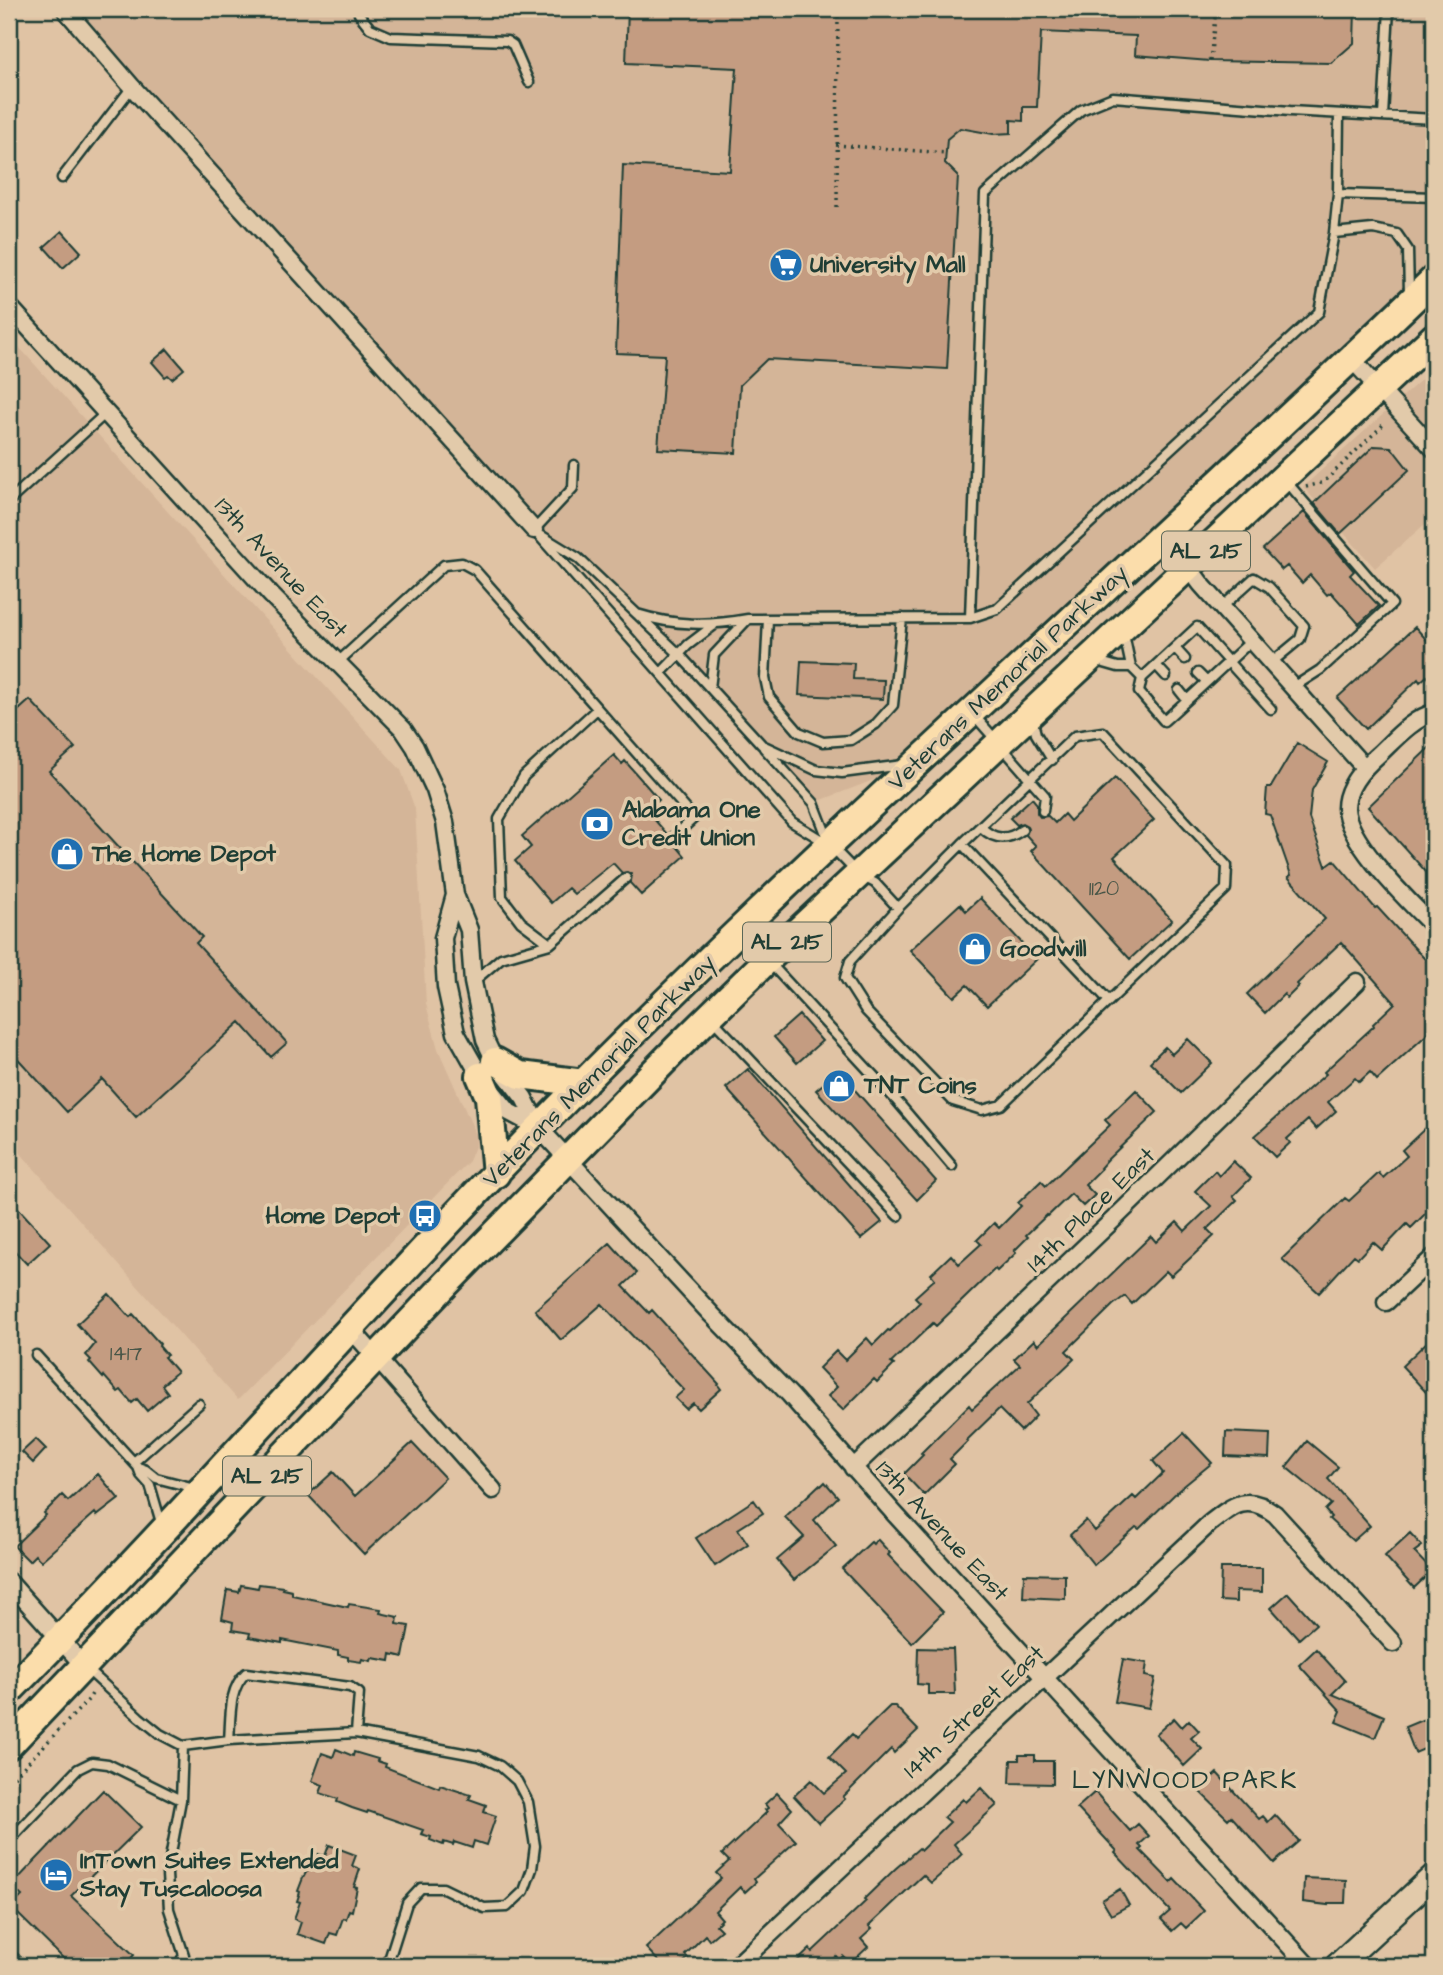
<svg xmlns="http://www.w3.org/2000/svg" width="1443" height="1975" viewBox="0 0 1443 1975" font-family="'Architects Daughter',sans-serif">
	<rect width="100%" height="100%" fill="#e0c3a4"/>
	<filter id="ink" filterUnits="userSpaceOnUse"><feTurbulence type="fractalNoise" baseFrequency=".0143" numOctaves="2"/><feDisplacementMap in="SourceGraphic" scale="14" xChannelSelector="R" yChannelSelector="G"/><feConvolveMatrix kernelMatrix="1 2 1 2 8 2 1 2 1" color-interpolation-filters="sRGB"/></filter>
	<g filter="url(#ink)">
		<path fill="#d4b598" d="M54,9H1434V277L920,762L814,803L678,653L578,558L534,530Z
			M9,336L401,770L415,809L426,1004L438,1049L478,1139L469,1161L238,1400L9,1140Z
			M1434,368V516L1375,568L1303,487Z"/>
		<path fill="#c49c81" stroke="#1f3d34" stroke-width="2" d="M628,9H1355L1354,43L1331,63L1210,61L1135,55L1136,36L1041,32L1037,107H1023V121L1011,120V133L993,134L960,128L947,139L945,163L958,176L947,369L767,359L740,385L736,453L658,449L665,355L616,353L623,165L730,171L737,68L626,63Z
			M62,231L81,252L63,268L44,247Z
			M167,349L184,369L172,379L168,375L165,377L152,362Z
			M1374,446L1391,447L1409,470L1340,534L1314,503Z
			M1304,512L1354,571L1350,575L1379,606L1359,624L1331,592L1327,595L1310,575L1302,583L1287,566L1282,570L1263,549Z
			M1415,627L1434,648V684L1427,676L1420,682L1418,679L1366,729L1337,698Z
			M801,661L854,663L853,679L884,680L883,699L799,695Z
			M30,700L75,748L49,771L202,937L196,943L287,1043L271,1057L240,1022L136,1117L102,1079L67,1112L9,1049V719Z
			M1297,743L1328,762L1312,790L1309,818L1326,866L1334,860L1375,908L1377,907L1434,969V1028L1377,1080L1370,1072L1359,1082L1355,1078L1328,1102L1336,1111L1316,1129L1308,1120L1287,1139L1290,1143L1275,1157L1255,1136L1326,1074L1324,1072L1374,1026L1373,1024L1395,1003L1341,942L1297,984L1299,986L1287,998L1284,994L1265,1013L1247,994L1325,919L1288,877L1291,875L1270,815L1265,814L1267,787H1271Z
			M1434,743V881L1368,807Z
			M614,755L622,764L625,761L659,800L647,811L667,834L666,843L670,845L675,844L685,856L641,895L630,883L631,874L627,872L622,873L613,863L574,894L568,888L551,903L515,861L531,847L522,836Z
			M1115,778L1154,820L1114,857L1172,920L1130,959L1031,851L1036,846L1026,835L1028,830L1027,826L1022,823L1017,825L1010,818L1032,798L1037,804V813L1040,817L1048,816L1055,823L1064,814L1070,821Z
			M980,898L1037,959L987,1006L967,985L954,997L910,950L960,904L966,911Z
			M799,1015L822,1041L797,1063L774,1037Z
			M1188,1039L1212,1063L1181,1093L1150,1062L1165,1047L1172,1054Z
			M748,1069L882,1222L861,1239L726,1088Z
			M838,1071L936,1181L917,1200L816,1090Z
			M1136,1090L1157,1112L1108,1159L1100,1168L1101,1169L1085,1185L1095,1195L1083,1206L1071,1194L1048,1216L1047,1215L1026,1235L1028,1237L1014,1251L1016,1253L997,1271L995,1269L936,1326L933,1323L891,1363L894,1365L877,1382L874,1379L843,1410L828,1396L837,1387L819,1368L836,1351L845,1360L867,1338L873,1345L888,1330L890,1331L920,1302L915,1297L935,1279L931,1274L951,1255L959,1264L981,1244L977,1240L994,1223L999,1228L1021,1206L1018,1203L1041,1181L1046,1186L1110,1125L1105,1120Z
			M1434,1120V1205L1411,1228L1407,1224L1382,1250L1373,1242L1358,1258L1354,1255L1319,1293L1282,1259L1345,1198L1349,1201L1379,1173L1383,1178L1407,1156L1402,1150Z
			M1233,1161L1251,1178L1233,1196L1237,1200L1207,1229L1214,1236L1171,1276L1166,1271L1132,1304L1125,1296L1113,1305L1066,1351L1074,1359L1027,1404L1036,1416L1021,1431L999,1409L967,1440L968,1441L950,1459L955,1464L924,1495L904,1474L923,1455L921,1453L969,1405L972,1409L1020,1365L1014,1359L1034,1340L1038,1345L1151,1236L1156,1242L1177,1222L1185,1231L1211,1206L1195,1191L1215,1171L1219,1176Z
			M18,1208L50,1243L27,1264L9,1245V1217Z
			M610,1243L637,1273L623,1286L649,1313L652,1310L719,1384L718,1385L721,1389L699,1409L693,1403L686,1409L675,1398L684,1390L602,1304L561,1340L535,1310Z
			M109,1294L130,1317L133,1314L160,1344L159,1346L167,1355L164,1357L177,1372L162,1385L168,1393L147,1411L137,1399L132,1403L121,1390L118,1392L104,1376L103,1378L89,1362L91,1360L86,1355L95,1344L77,1324Z
			M1434,1335V1401L1402,1366Z
			M1226,1432L1270,1434L1269,1458L1225,1456Z
			M1184,1433L1212,1463L1179,1490L1139,1529L1136,1527L1094,1565L1070,1535L1086,1520L1095,1531L1133,1496L1136,1499L1163,1473L1153,1461Z
			M36,1439L46,1449L33,1463L22,1452Z
			M1307,1441L1338,1467L1328,1479L1370,1526L1353,1541L1329,1519L1331,1517L1325,1510L1331,1504L1286,1467Z
			M412,1443L445,1478L364,1554L308,1495L333,1472L355,1496Z
			M98,1474L119,1499L97,1516L95,1513L41,1561L35,1555L29,1561L14,1546L46,1515L44,1513L62,1495L68,1501Z
			M825,1482L838,1497L814,1520L836,1546L794,1580L777,1560L804,1537L785,1517L819,1485L821,1486Z
			M754,1500L763,1513L738,1529L748,1544L715,1566L696,1538Z
			M1410,1533L1422,1546L1414,1552L1432,1571L1414,1588L1385,1556Z
			M877,1539L890,1553L888,1555L943,1612L912,1643L842,1569L871,1542L873,1544Z
			M1221,1568H1262V1592L1236,1591V1602L1220,1601Z
			M1024,1574L1065,1575V1599L1023,1597Z
			M259,1584L284,1587L283,1589L292,1591V1595L348,1607L349,1604L381,1609L380,1613L398,1617L397,1624L409,1626L403,1657L391,1654L390,1661L372,1658L371,1661L362,1659L361,1662L348,1660V1657L338,1655V1651L282,1640V1643L249,1637L250,1633L232,1630L233,1622L222,1619L227,1590L239,1592L241,1585L258,1588Z
			M1288,1593L1316,1624L1299,1639L1271,1608Z
			M918,1648L953,1649L955,1694H928V1685L917,1684Z
			M1316,1649L1345,1681L1332,1694L1384,1716L1375,1738L1336,1722L1341,1711L1299,1665Z
			M1123,1659L1147,1663L1145,1676L1155,1678L1149,1708L1115,1702Z
			M890,1706H895L918,1730L894,1753L891,1749L843,1797L845,1799L819,1823L794,1796L811,1780L824,1793L846,1774L829,1757L852,1734L856,1739Z
			M1434,1715V1774L1424,1749L1415,1753L1405,1727Z
			M1174,1718L1182,1727L1189,1720L1199,1731L1191,1738L1202,1749L1184,1766L1156,1734Z
			M336,1749L353,1756L354,1752L378,1759L377,1761L386,1764L385,1767L439,1788L440,1785L471,1795L469,1799L486,1805L484,1812L496,1816L486,1845L474,1841L472,1848L454,1842L453,1845L444,1842L443,1845L430,1840L431,1837L421,1834L423,1830L368,1811L367,1813L352,1808L337,1802L338,1799L320,1793L323,1785L312,1781L322,1753L333,1757Z
			M1019,1755H1035V1761H1053V1784L1010,1783L1011,1760H1019Z
			M1217,1773L1259,1819L1263,1816L1268,1822L1275,1815L1299,1841L1274,1863L1231,1816L1228,1819L1198,1790Z
			M981,1788L997,1805L954,1844L962,1854L939,1876L931,1883L923,1875L869,1926L872,1929L861,1939L868,1947L851,1963L843,1956L839,1960L836,1956L826,1966H792L810,1949L812,1952L866,1901L864,1899L895,1869L919,1848L921,1850L950,1822L944,1817L963,1799L966,1802Z
			M103,1790L141,1827L71,1896L134,1955L124,1966H71L11,1907L22,1896L11,1886Z
			M1095,1792L1130,1831L1138,1824L1149,1836L1139,1845L1142,1848L1140,1850L1171,1882L1174,1879L1204,1911L1186,1928L1181,1923L1172,1931L1161,1919L1170,1911L1115,1853L1117,1851L1077,1808Z
			M777,1793L792,1809L779,1823L796,1841L754,1879L756,1882L745,1892L740,1887L715,1911L722,1919L716,1925L721,1930L709,1940L705,1935L685,1955L688,1958L680,1966H663L646,1948L721,1878L716,1873L729,1861L722,1854L767,1812L765,1810L768,1808L765,1804Z
			M329,1845L356,1855L352,1866L360,1869L354,1887L357,1888L352,1911L349,1910L346,1919L343,1918L337,1935L330,1933L326,1944L297,1934L301,1922L294,1919L300,1902L297,1901L300,1892L298,1891L303,1878L308,1869L312,1870L318,1854L325,1856Z
			M1304,1878L1346,1880L1345,1903H1328V1905L1303,1902Z
			M1120,1889L1129,1905L1111,1915L1102,1900Z"/>
		<g fill="none" stroke-linecap="round" stroke-linejoin="round">
			<defs>
				<path id="lane" d="M359,9V14L370,28L391,37L507,41L513,45L529,82
					M1383,116L1389,9
					M62,178L132,87
					M1338,194L1434,197
					M1334,233L1373,229L1397,234L1408,250L1409,293
					M1286,481L1392,604L1320,670L1292,688
					M9,501L106,413
					M534,530L792,822L830,845L859,875L875,883L898,908
					M534,530L573,488L574,465
					M542,536L578,558L678,653L762,745L816,770L842,773L903,765
					M1222,607L1254,578L1269,587L1304,626L1300,639L1271,663
					M637,614C675,626 709,626 748,619L970,618L997,609L1319,312L1334,233L1338,194L1339,114
					M970,618L985,194L1081,110L1113,97L1290,111L1434,119
					M768,619L765,678L769,697L799,732L823,742L851,740L876,724L893,705L902,618
					M1124,634L1131,667L1142,678
					M1251,641C1222,668 1193,695 1164,721L1139,692L1142,678L1197,627L1271,709
					M1175,648L1185,659
					M1097,661L1118,667H1131
					M338,662L444,565L462,563L475,570L694,818L671,839
					M1156,665L1166,676
					M661,673L688,645L713,626
					M1198,673L1207,682
					M710,688L714,655L747,620
					M1179,690L1187,700
					M973,714L1045,796L1043,811
					M1032,718L1036,734L1052,760
					M1103,732L1227,866L1226,889L1109,1001L962,844L1075,736Z
					M764,748L814,803L828,839
					M981,827C994,840 1007,841 1022,830
					M962,844L898,908L850,961L845,978L866,1011L953,1101L982,1110L1001,1105L1109,1001
					M550,944L521,922L502,897L499,819L524,776L597,709
					M769,962L896,1100L952,1166
					M473,982L501,958L550,944L626,878
					M712,1019L898,1216
					M36,1355L138,1467
					M134,1462L199,1404
					M162,1526L150,1485L141,1475L138,1467L146,1470L156,1478L195,1488
					M87,1669L139,1717L160,1734L183,1746L229,1740L356,1733L479,1756L500,1766L517,1781L528,1802L535,1846L532,1869L524,1891L507,1907L484,1908L443,1888H421L407,1903L387,1966
					M229,1740C231,1718 228,1689 246,1673L350,1687L359,1693L356,1733
					M9,1841L78,1769L92,1762L108,1764L181,1800
					M9,1953L22,1966
					M178,1966L184,1955L169,1909L167,1874L181,1800L183,1746"/>
				<path id="street" d="M65,9L132,87L534,530
					M9,306L271,595L403,729L415,747L435,790L445,822L455,895L469,930L473,982L485,1040L495,1061L524,1098L539,1128L712,1315L790,1395L893,1512L1308,1966
					M1351,358L1434,449
					M1163,533L1201,584L1364,767
					M1434,713C1413,718 1395,739 1379,754C1364,767 1346,786 1346,808C1347,843 1410,902 1434,927
					M455,895L443,938L446,987L456,1033L482,1079L509,1112L539,1128
					M1386,1302L1434,1257
					M350,1328L493,1490
					M853,1468L1114,1219L1357,982
					M9,1582L85,1667
					M736,1966L1209,1524C1233,1505 1247,1493 1275,1514L1393,1643"/>
				<path id="secondary" d="M1337,1966L1434,1876"/>
				<path id="primary" d="M495,1061L520,1075L584,1083
					M480,1076L489,1097L496,1174
					M9,1691C213,1486 400,1265 605,1061C875,793 1161,543 1434,279
					M9,1745L447,1283L677,1048L767,960L1434,337"/>
			</defs>
			<use href="#lane" stroke="#1f3d34" stroke-width="13"/>
			<use href="#street" stroke="#1f3d34" stroke-width="21"/>
			<use href="#secondary" stroke="#1f3d34" stroke-width="28"/>
			<use href="#primary" stroke="#1f3d34" stroke-width="32"/>
			<path stroke="#1f3d34" stroke-width="3.5" stroke-dasharray="2 5" stroke-linecap="butt" d="M1210,61L1216,9
				M836,145L946,153
				M837,207L838,9
				M1306,487L1321,483L1328,478L1386,422
				M9,1782L89,1699L93,1692"/>
			<use href="#lane" stroke="#e2caaa" stroke-width="8"/>
			<use href="#street" stroke="#e2caaa" stroke-width="16"/>
			<use href="#secondary" stroke="#e2caaa" stroke-width="23"/>
			<use href="#primary" stroke="#fbddab" stroke-width="26"/>
		</g>
	</g>
	<defs>
		<symbol id="supermarket-disc" viewBox="-11 -11 22 22"><circle r="9.5" fill="#1f6fb2" stroke="#e2caaa"/><path d="M-6-5.5h2.5l.6 2H6L4.5 2H-2.5L-4.4-4H-6ZM-1.5 3.2a1.3 1.3 0 1 0 .1 0ZM3 3.2a1.3 1.3 0 1 0 .1 0Z" fill="#fff"/></symbol>
		<symbol id="bank-disc" viewBox="-11 -11 22 22"><circle r="9.5" fill="#1f6fb2" stroke="#e2caaa"/><path d="M-6-4H6V4H-6ZM0-2.3a2.3 2.3 0 1 0 0 4.6a2.3 2.3 0 1 0 0-4.6Z" fill="#fff"/></symbol>
		<symbol id="shop-disc" viewBox="-11 -11 22 22"><circle r="9.5" fill="#1f6fb2" stroke="#e2caaa"/><path d="M-5-2.5h2.3a2.7 3.5 0 0 1 5.4 0H5L5.5 6h-11ZM-1.5-2.5h3a1.5 2.3 0 0 0-3 0Z" fill="#fff"/></symbol>
		<symbol id="bus-disc" viewBox="-11 -11 22 22"><circle r="9.5" fill="#1f6fb2" stroke="#e2caaa"/><path d="M-5-6H5V4H4V6H2V4H-2V6H-4V4H-5ZM-3.5-4V0h7V-4ZM-3.5 1.2v1.5H-2V1.2ZM2 1.2v1.5H3.5V1.2Z" fill="#fff"/></symbol>
		<symbol id="hotel-disc" viewBox="-11 -11 22 22"><circle r="9.5" fill="#1f6fb2" stroke="#e2caaa"/><path d="M-6-4.5h1.5V1H6V5H4.5V3h-9V5H-6ZM-4 0a1.8 1.8 0 1 1 3.6 0ZM.5 0V-2.5h3Q6-2.5 6 0Z" fill="#fff"/></symbol>
	</defs>
	<g fill-rule="evenodd">
		<use href="#supermarket-disc" x="767" y="246" width="38" height="38"/>
		<use href="#bank-disc" x="578" y="805" width="38" height="38"/>
		<use href="#shop-disc" x="48" y="835" width="38" height="38"/>
		<use href="#shop-disc" x="956" y="930" width="38" height="38"/>
		<use href="#shop-disc" x="820" y="1067" width="38" height="38"/>
		<use href="#bus-disc" x="406" y="1197" width="38" height="38"/>
		<use href="#hotel-disc" x="37" y="1856" width="38" height="38"/>
	</g>
	<g text-anchor="middle" dominant-baseline="central" stroke-width="7" stroke-linejoin="round" paint-order="stroke">
		<g font-size="21" fill="#485547">
			<text x="1104" y="888">1120</text>
			<text x="126" y="1353">1417</text>
		</g>
		<g fill="#e2caaa" stroke="#5a6757" stroke-width="2">
			<rect x="1162" y="531.5" width="88" height="39" rx="5"/>
			<rect x="743" y="922.5" width="88" height="39" rx="5"/>
			<rect x="223" y="1456.5" width="88" height="39" rx="5"/>
		</g>
		<g font-size="23" font-weight="bold" fill="#1f3d34">
			<text x="1206" y="551">AL 215</text>
			<text x="787" y="942">AL 215</text>
			<text x="267" y="1476">AL 215</text>
		</g>
		<g font-size="24" font-weight="bold" fill="#1f3d34" stroke="#e2caaa" text-anchor="start">
			<text x="810" y="265">University Mall</text>
			<text x="622" y="810">Alabama One<tspan x="622" dy="28">Credit Union</tspan></text>
			<text x="92" y="854">The Home Depot</text>
			<text x="1000" y="949">Goodwill</text>
			<text x="864" y="1086">TNT Coins</text>
			<text x="400" y="1216" text-anchor="end">Home Depot</text>
			<text x="80" y="1861">InTown Suites Extended<tspan x="80" dy="28">Stay Tuscaloosa</tspan></text>
		</g>
		<g font-size="24" fill="#1f3d34" stroke="#e2caaa">
			<text transform="translate(281 568) rotate(47)">13th Avenue East</text>
			<text transform="translate(1008 678) rotate(-43)">Veterans Memorial Parkway</text>
			<text transform="translate(599 1071) rotate(-45)">Veterans Memorial Parkway</text>
			<text transform="translate(1091 1210) rotate(-44)">14th Place East</text>
			<text transform="translate(942 1531) rotate(47)">13th Avenue East</text>
			<text transform="translate(974 1712) rotate(-43)">14th Street East</text>
		</g>
		<g font-size="26" letter-spacing="2" fill="#1f3d34" stroke="#e2caaa">
			<text x="1185" y="1780">LYNWOOD PARK</text>
		</g>
	</g>
	<rect width="1443" height="1975" fill="none" stroke="#e2caaa" stroke-width="35"/>
	<rect x="18" y="18" width="1408" height="1940" fill="none" stroke="#1f3d34" stroke-width="2.5" filter="url(#ink)"/>
</svg>
